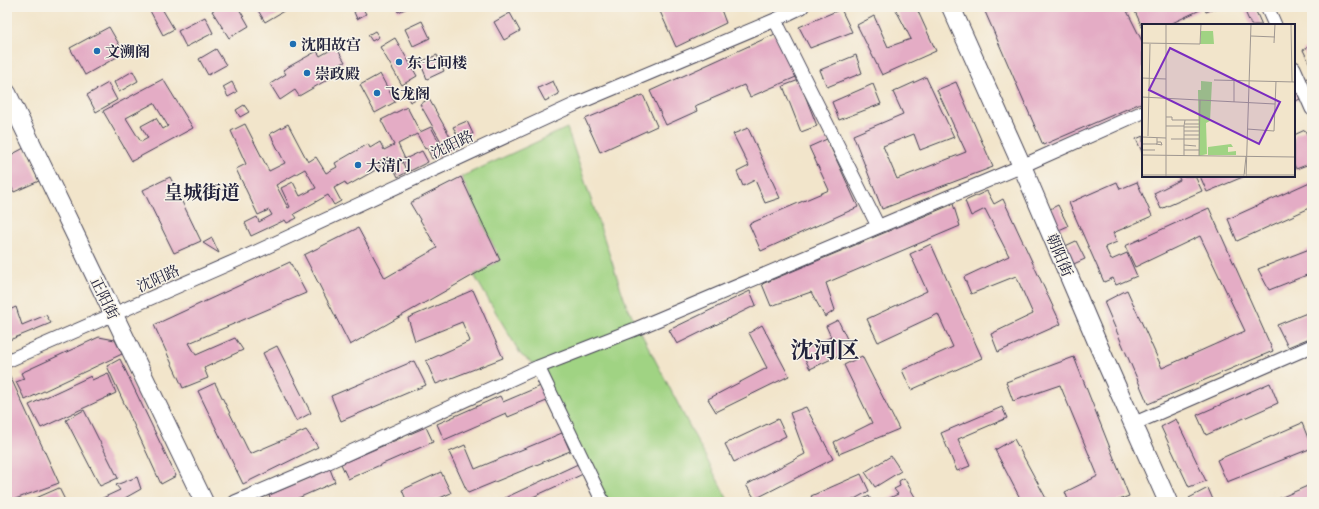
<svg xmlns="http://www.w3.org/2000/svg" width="1319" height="509" viewBox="0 0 1319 509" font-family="'EB Garamond','Noto Serif SC',serif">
	<rect width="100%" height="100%" fill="#f7f3e8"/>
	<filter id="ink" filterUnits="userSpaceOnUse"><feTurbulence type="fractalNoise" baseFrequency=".025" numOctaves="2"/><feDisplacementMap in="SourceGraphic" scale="8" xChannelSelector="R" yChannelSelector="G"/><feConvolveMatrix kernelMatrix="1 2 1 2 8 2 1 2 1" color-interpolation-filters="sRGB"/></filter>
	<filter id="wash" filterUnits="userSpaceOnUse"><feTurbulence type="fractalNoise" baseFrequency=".012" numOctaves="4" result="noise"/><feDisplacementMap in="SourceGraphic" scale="16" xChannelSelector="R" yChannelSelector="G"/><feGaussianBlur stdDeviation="0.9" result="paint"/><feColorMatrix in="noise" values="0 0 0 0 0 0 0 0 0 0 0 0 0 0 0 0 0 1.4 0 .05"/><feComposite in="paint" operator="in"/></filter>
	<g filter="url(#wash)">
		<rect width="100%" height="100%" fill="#f2e5cb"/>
		<path fill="#a0d383" stroke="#617a5f" d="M567,128L626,304L729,502H603L538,367L521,355L474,275L500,260L461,177Z"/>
		<g id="blocks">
			<path fill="#e4acc5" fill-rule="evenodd" d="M148,7H161L174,29L163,35Z
				M219,7H238L249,26L229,38L212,11Z
				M256,7H285L287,9L265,22Z
				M362,7L366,14L357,19L354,12Z
				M396,7H410L398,12Z
				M658,7H720L726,23L676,47Z
				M898,7H916L936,51L882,75L857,25L874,16L888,47L911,39L895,8Z
				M983,7H1125L1143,43V102L1043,145Z
				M1133,7H1198L1200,10L1168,25H1143V29Z
				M1204,7H1219L1206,12Z
				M1243,7H1254L1262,25H1251Z
				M841,9L852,32L810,48L799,27Z
				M510,13L520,31L504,40L494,22Z
				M205,17L213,33L186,47L178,31Z
				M422,21L430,38L413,46L405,29Z
				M109,27L124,53L85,75L70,48Z
				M375,31L379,37L372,41L368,35Z
				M775,34L796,77L750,97L744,85L695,106L697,111L666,125L650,91Z
				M395,38L417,76L402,85L380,47Z
				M1312,45V68L1303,50Z
				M336,47L345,62L328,71L332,77L299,96L295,90L280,100L270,84L286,74L283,70L317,51L320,56Z
				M216,49L226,65L208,75L199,59Z
				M437,55L444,71L427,79L420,62Z
				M856,55L862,73L827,87L820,70Z
				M133,71L138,81L119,92L114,82Z
				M380,74L395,102L375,113L360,85Z
				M926,77L954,137L920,150L914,134L883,146L897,179L966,152L937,90L956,82L993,167L882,209L853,135L903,114L893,92Z
				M163,79L193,128L132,161L103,111ZM154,103L168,126L163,129L156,118L141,126L148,138L141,142L126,118Z
				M799,80L817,126L801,132L783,86Z
				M553,81L559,94L545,101L538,88Z
				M232,82L237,92L228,97L223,87Z
				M108,83L117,100L96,112L87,95Z
				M873,84L881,104L839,120L832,102Z
				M1294,85L1300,99L1294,102Z
				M414,90L418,98L410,102L406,94Z
				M643,95L657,126L600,152L585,119Z
				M429,99L456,147L447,152L420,104Z
				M244,105L249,112L240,117L236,110Z
				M407,107L420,132L431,127L445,153L432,159L427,148L425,149L417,134L398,144L405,159L422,151L428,162L410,171L404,160L402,161L407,172L398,177L388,157L378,163L381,167L347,186L345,182L334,188L341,201L334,205L328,195L294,214L297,218L287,223L285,220L251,236L245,223L257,217L259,222L272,215L269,210L258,215L236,169L246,164L231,131L245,124L269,171L285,163L270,134L288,124L308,162L316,157L326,173L337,167L335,163L368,144L370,148L380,142L384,150L394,145L381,120ZM305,169L316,188L300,196L293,182L281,188L290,207L288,208L276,185Z
				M467,121L473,134L460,140L453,127Z
				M748,128L780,198L765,203L755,180L743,186L737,172L749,166L733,134Z
				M1305,130L1312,146V163L1296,169L1294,164V135Z
				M1143,136V154L1136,139Z
				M827,139L858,207L761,251L749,224L829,190L809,147Z
				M24,148L39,181L14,192L7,178V157Z
				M1178,176H1195L1202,191L1161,209L1154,193L1180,180Z
				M1200,176H1245L1207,192Z
				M170,177L201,241L174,253L143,190Z
				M461,177L500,260L350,345L304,255L358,228L385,278L437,248L410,203Z
				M1312,181V207L1237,241L1228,219Z
				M1117,182L1120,189L1137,182L1152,216L1113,233L1117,242L1105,247L1111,260L1127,253L1137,276L1116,285L1113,278L1104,282L1069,203Z
				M987,191L994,204L1003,199L1061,324L998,352L991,334L1033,314L1016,276L971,294L964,277L1009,256L985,209L971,216L965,201Z
				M953,204L960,226L826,283L835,310L825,317L811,292L771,306L762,284Z
				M1058,205L1068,226L1052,233L1042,213Z
				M1209,208L1273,351L1148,404L1104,302L1127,290L1162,368L1245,331L1200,236L1135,267L1125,246Z
				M212,238L219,253L203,243Z
				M1076,241L1085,259L1069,266L1059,249Z
				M931,244L982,358L911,390L902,370L953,347L938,314L878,342L867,319L927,291L910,254Z
				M1312,248V273L1269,290L1258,269Z
				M290,262L306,293L189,343L196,355L235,338L243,350L204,368L208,378L183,388L154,325Z
				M473,290L503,358L436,384L426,361L470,341L462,322L415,341L408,318Z
				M750,291L756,305L677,344L669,330Z
				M16,307L22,325L46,315L51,323L7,341V311Z
				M1312,311V337L1288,347L1277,325Z
				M838,320L848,341L838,346L842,354L810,369L801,351L831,337L826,326Z
				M762,325L789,376L716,412L708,399L767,368L749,333Z
				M99,337L115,340L122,354L25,400L16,382L24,379L21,373Z
				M277,346L311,413L296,421L263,353Z
				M862,356L899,429L839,454L834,442L872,423L844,365Z
				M1074,357L1129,496L1114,502H1069L1065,492L1098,476L1060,385L1013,401L1006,382Z
				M120,359L176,476L161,484L107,366Z
				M414,361L426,385L341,421L331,396Z
				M108,373L116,393L41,428L29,405L91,376L92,380Z
				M10,376L59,483L7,502V377Z
				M215,383L250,454L306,430L318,447L243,484L198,391Z
				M1270,383L1278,403L1206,435L1197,415Z
				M543,385L549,400L508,417L506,413L444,440L437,424L500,396L503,402Z
				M806,407L833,459L755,499L746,485L805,454L790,413Z
				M1002,407L1007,418L958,439L970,466L957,471L941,433Z
				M84,410L118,478L100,486L66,420Z
				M778,419L786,436L734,462L725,444Z
				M1176,419L1206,481L1189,487L1161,427Z
				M1302,423L1312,448L1227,482L1217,460Z
				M426,427L433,442L348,479L341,464Z
				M562,433L570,451L468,493L449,452L465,445L475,469Z
				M1014,439L1048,502H1022L995,450Z
				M891,456L901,471L875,487L865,472Z
				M578,464L583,474L522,502H496Z
				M330,469L335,482L289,502H272L269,495Z
				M441,472L451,493L431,502H407L402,490Z
				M861,474L869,491L849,502H810L813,500L811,496Z
				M137,477L141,489L125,498L126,502H94L120,490L116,485Z
				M904,478L918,502H882L898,494L894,489L900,486L899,481Z
				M1312,484V502H1271Z
				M59,488L66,502H27Z
				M1208,488L1214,502H1191L1189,498Z
				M869,496L872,502H858Z"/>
		</g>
	</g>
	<g filter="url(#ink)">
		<use href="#blocks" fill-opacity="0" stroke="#413f51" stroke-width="1"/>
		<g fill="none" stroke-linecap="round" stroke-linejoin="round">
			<defs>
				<path id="street" d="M1267,7L1275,25
					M775,20L878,226
					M1294,68L1312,109
					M7,361L258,251L576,104L775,20L802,7
					M538,367L603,502
					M1133,424L1312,346
					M235,502L322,465L538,367L638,328L1022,166L1143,112"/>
				<path id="secondary" d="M951,7L1022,166L1100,349L1168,502
					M7,93L204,502"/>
			</defs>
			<use href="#street" stroke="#413f51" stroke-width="15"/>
			<use href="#secondary" stroke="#413f51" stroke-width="20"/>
			<use href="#street" stroke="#fff" stroke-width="13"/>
			<use href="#secondary" stroke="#fff" stroke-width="18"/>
		</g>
	</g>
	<g fill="#1f6fb2" stroke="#f7f3e8" stroke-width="1.5">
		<circle cx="293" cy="44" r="4"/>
		<circle cx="97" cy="51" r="4"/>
		<circle cx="399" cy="62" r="4"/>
		<circle cx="307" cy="73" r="4"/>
		<circle cx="377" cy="93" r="4"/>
		<circle cx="358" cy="165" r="4"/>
	</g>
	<g text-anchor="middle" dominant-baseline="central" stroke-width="3" stroke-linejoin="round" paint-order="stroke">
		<g font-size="15" font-weight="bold" fill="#22223b" stroke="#f7f3e8" text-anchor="start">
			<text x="301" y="44">沈阳故宫</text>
			<text x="105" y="51">文溯阁</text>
			<text x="407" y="62">东七间楼</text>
			<text x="315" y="73">崇政殿</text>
			<text x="385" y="93">飞龙阁</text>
			<text x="366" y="165">大清门</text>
		</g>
		<g font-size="15" fill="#22223b" stroke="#f7f3e8">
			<text transform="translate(452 144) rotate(-25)">沈阳路</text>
			<text transform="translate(1060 255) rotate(67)">朝阳街</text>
			<text transform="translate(158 278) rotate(-24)">沈阳路</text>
			<text transform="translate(105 298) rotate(64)">正阳街</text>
		</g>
		<g font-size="19" font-weight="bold" fill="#22223b" stroke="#f7f3e8">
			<text x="202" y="192">皇城街道</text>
		</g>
		<g font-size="23" font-weight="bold" fill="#22223b" stroke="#f7f3e8">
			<text x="825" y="350">沈河区</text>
		</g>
	</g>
	<g transform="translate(1142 24)">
		<rect width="153" height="153" fill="#f2e5cb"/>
		<path d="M59,7H71L72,20H58ZM59,57L70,58L68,97L64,99L65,130L57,132L56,66H59ZM89,120L91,123H86V128L94,127V131H66V123Z" fill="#a0d383"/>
		<path fill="none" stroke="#9f9791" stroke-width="1" d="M149,0L150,58M109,12L133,13M0,19L58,20L59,0M132,19L133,0M0,54L24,55M72,56L153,58M92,57V78M0,73L133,80M24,93H30V96H43M43,100H57M24,102H42V132M42,102L43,96H57M42,103H57M105,105L132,107L134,57M42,107H57M42,111H57M6,112L8,20M0,113L24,114M29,115H57M0,120H15V114M14,120L20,121L19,118H15M42,121L54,122M0,126H13M42,126H57M0,131L153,133M57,132L58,76M0,151H102M104,151H153M102,152L104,132M24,153V0M104,153L109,0"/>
		<path fill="#7b2cbf" fill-opacity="0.15" stroke="#7b2cbf" stroke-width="2" d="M28,24L138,78L117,120L7,66Z"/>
		<rect width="153" height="153" fill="none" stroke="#22223b" stroke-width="2"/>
	</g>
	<rect width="1319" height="509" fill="none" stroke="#f7f3e8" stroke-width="24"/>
</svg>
